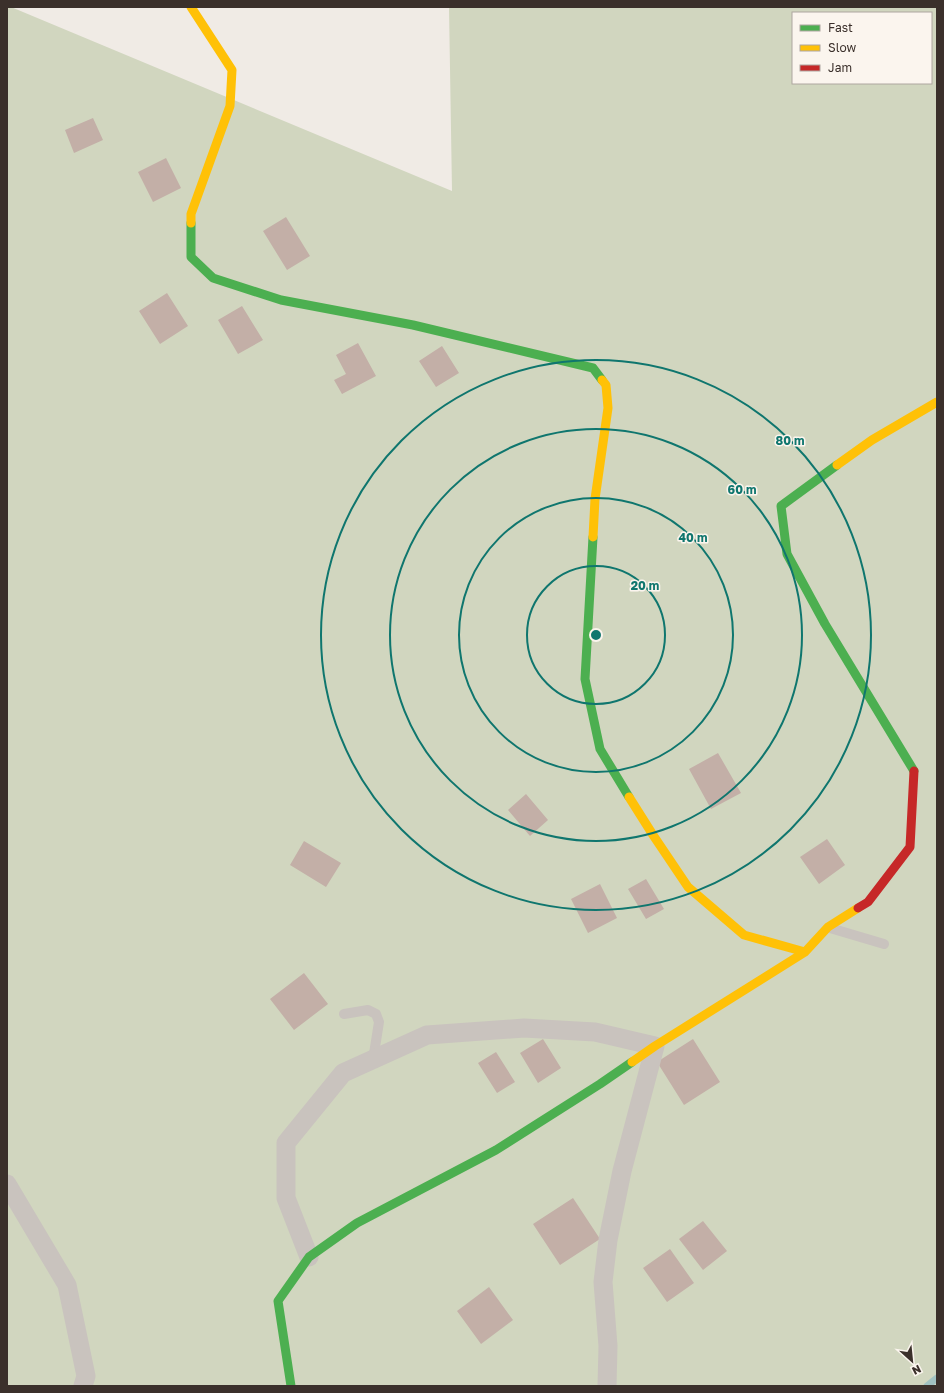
<svg xmlns="http://www.w3.org/2000/svg" width="944" height="1393" viewBox="0 0 944 1393" font-family="'Golos Text',sans-serif">
	<rect width="100%" height="100%" fill="#f0ebe5"/>
	<path fill="#d1d6bf" fill-rule="evenodd" d="M7,7H11L452,191L449,7H937V1386H7ZM793,13H931V83H793Z"/>
	<g fill="none" stroke-linecap="round" stroke-linejoin="round">
		<path stroke="#a1c2c1" stroke-width="7" d="M927,1386L937,1378"/>
	</g>
	<path fill="#c3afa7" d="M93,118L103,140L74,153L65,130Z
		M166,158L181,188L153,202L138,172Z
		M286,217L310,256L287,270L263,231Z
		M167,293L188,326L160,344L139,311Z
		M242,306L263,340L238,354L218,320Z
		M358,343L376,376L342,394L334,380L346,374L336,355Z
		M442,346L459,373L436,387L419,361Z
		M718,753L741,793L711,809L689,769Z
		M526,794L548,820L530,836L508,810Z
		M827,839L845,865L819,884L800,857Z
		M304,841L341,863L326,887L290,865Z
		M646,879L664,909L646,919L628,889Z
		M600,884L617,918L588,933L571,899Z
		M304,973L328,1004L294,1030L270,999Z
		M543,1039L561,1068L538,1083L520,1053Z
		M693,1039L720,1082L684,1105L657,1062Z
		M496,1052L515,1082L497,1093L478,1063Z
		M573,1198L600,1239L560,1265L533,1224Z
		M703,1221L727,1251L703,1270L679,1239Z
		M670,1249L694,1283L667,1302L643,1268Z
		M489,1287L513,1320L481,1344L457,1311Z"/>
	<g fill="none" stroke-linecap="round" stroke-linejoin="round">
		<path stroke="#c9c3be" stroke-width="10" d="M830,928L884,944
			M344,1014L368,1010L376,1014L379,1022L373,1060"/>
		<path stroke="#c9c3be" stroke-width="19" d="M7,1184L67,1285L86,1376L83,1386
			M309,1257L286,1198V1143L343,1073L427,1035L524,1028L595,1032L655,1046L622,1171L608,1240L603,1282L608,1346L607,1386"/>
		<path stroke="#4caf50" stroke-width="9" d="M191,223V257L213,278L281,300L413,325L593,368L602,380
			M837,465L781,506L787,554L825,624L914,771
			M593,537L585,679L600,749L629,797
			M291,1386L278,1301L309,1257L357,1223L496,1150L600,1084L632,1062"/>
		<path stroke="#ffc107" stroke-width="9" d="M191,7L232,70L230,106L191,214V223
			M837,465L872,440L937,402
			M593,537L595,499L608,408L606,385L602,380
			M629,797L653,835L688,887L744,935L805,952
			M632,1062L655,1046L805,952L828,927L858,908"/>
		<path stroke="#c62828" stroke-width="9" d="M858,908L868,902L910,847L914,771"/>
	</g>
	<g fill="none" stroke="#0f766e" stroke-width="2">
		<circle cx="596" cy="635" r="69"/>
		<circle cx="596" cy="635" r="137"/>
		<circle cx="596" cy="635" r="206"/>
		<circle cx="596" cy="635" r="275"/>
	</g>
	<circle cx="596" cy="635" r="6" fill="#0f766e" stroke="#fbf5ee" stroke-width="2"/>
	<g font-size="12" text-anchor="middle" font-weight="bold" fill="#0f766e" stroke="#fbf5ee" stroke-width="3" stroke-linejoin="round" paint-order="stroke">
		<text x="790" y="445">80 m</text>
		<text x="742" y="494">60 m</text>
		<text x="693" y="542">40 m</text>
		<text x="645" y="590">20 m</text>
	</g>
	<rect width="944" height="1393" fill="none" stroke="#3b302b" stroke-width="16"/>
	<rect x="792" y="12" width="140" height="72" fill="#fbf5ee" stroke="#aea6a0"/>
	<rect x="800" y="25" width="20" height="6" fill="#4caf50" stroke="#aea6a0"/>
	<text x="828" y="32" font-size="12" fill="#3b302b">Fast</text>
	<rect x="800" y="45" width="20" height="6" fill="#ffc107" stroke="#aea6a0"/>
	<text x="828" y="52" font-size="12" fill="#3b302b">Slow</text>
	<rect x="800" y="65" width="20" height="6" fill="#c62828" stroke="#aea6a0"/>
	<text x="828" y="72" font-size="12" fill="#3b302b">Jam</text>
	<g transform="translate(912 1361) rotate(153)" stroke="#fbf5ee" stroke-width="3" paint-order="stroke">
	<path d="M0-3L7 15L0 10L-7 15Z" fill="#3b302b"/>
	<text y="-6" font-size="11" font-weight="bold" text-anchor="middle" fill="#3b302b">N</text>
	</g>
</svg>
